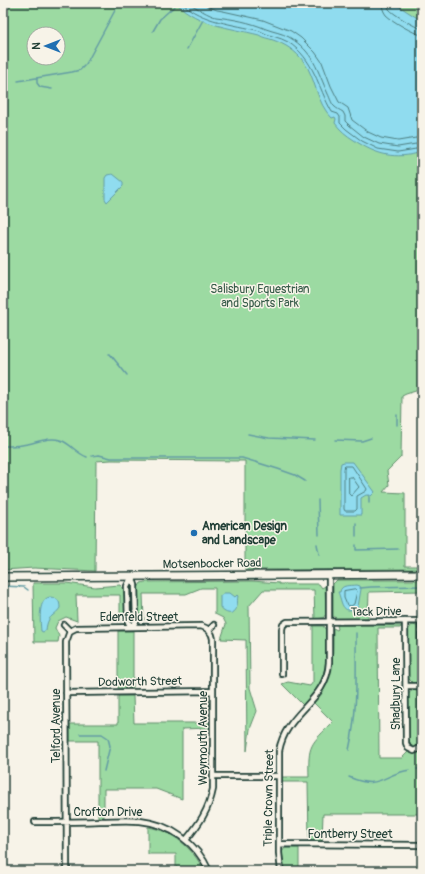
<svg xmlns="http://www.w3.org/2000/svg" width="425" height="874" viewBox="0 0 425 874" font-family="Pangolin,sans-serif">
	<rect width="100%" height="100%" fill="#f7f3e8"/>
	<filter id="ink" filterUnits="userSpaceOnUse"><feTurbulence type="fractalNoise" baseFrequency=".025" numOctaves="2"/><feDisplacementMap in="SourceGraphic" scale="8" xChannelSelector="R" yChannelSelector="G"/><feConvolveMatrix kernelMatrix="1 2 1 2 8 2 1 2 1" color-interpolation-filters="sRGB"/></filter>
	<g filter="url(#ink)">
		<path fill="#9cdaa2" stroke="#5e8c6b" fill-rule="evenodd" d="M3,3H422V389L406,394L402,396L401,457L387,471L389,485L383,492L405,493V566H422V569L245,570V461L111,460L96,461L95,571L34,568L3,570ZM34,34H58V58H34Z
			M337,580H422V591L369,592L368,618L337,619L333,616V584Z
			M252,581L279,583V584H319L322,588L325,586L326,614L323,618L315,619L314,590H263L249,606L250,688L257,711L250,729L247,751L246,640L221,639L226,624L223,618L215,614V588H201L186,594H143L144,620L138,618V588L141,583L145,582Z
			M33,583H66L95,587L120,585L125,591V619L120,620V595H76L77,621L66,617L58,621L55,628L59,636L58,642H34Z
			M337,625H378L401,626L400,628H378L379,758H402L408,752L415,754L421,752L422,754V814H323L322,841H309L308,782H282V777H309C308,744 310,745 333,722L314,703C334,683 333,658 333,631V628L337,630L338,629Z
			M412,625L417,626L419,630V679L418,682L413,683L408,678V630Z
			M313,626H323L326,630C326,664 329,679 303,705L282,684L288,682L310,686L313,682Z
			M118,631H133V688H118Z
			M413,690L417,691L420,695V743L416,748L413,747L409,744L408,696L409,693Z
			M118,696H133L134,723H210V728L182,729V799L156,789H104V817H98V741H70V724H118Z
			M148,827C173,831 193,848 204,871H176V854H148Z
			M285,848H299V871H285L282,852Z"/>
		<path fill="#90dcef" stroke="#639ca4" d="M176,3H394L422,21V152C395,160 376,155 354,140C346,135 340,130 335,123L336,119L335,117L332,118C316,103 316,78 304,62C296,51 285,44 273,40C268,38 263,38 259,35C228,27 200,26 176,3Z
			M113,174L123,182V186L107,202L105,199V178L107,175Z
			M344,462H353L375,492L371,496L366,495L361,498V515H340V469L341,463Z
			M357,585L360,586L361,589L358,607C341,617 342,600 338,592H340C341,584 350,586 357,585Z
			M224,593H230L235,597L237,595L238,596C237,599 238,602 237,606C235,617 224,614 220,607V596Z
			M50,597C57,598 60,600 60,608C53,618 48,614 46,630L43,632L41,631C40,619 38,599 50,597Z"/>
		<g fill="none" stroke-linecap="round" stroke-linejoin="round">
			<path stroke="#4c7d7f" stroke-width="1" d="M182,3C201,22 234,24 260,31C268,36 280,37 288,42C315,60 317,86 332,112L338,114L340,117V123L346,129L362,141L378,149L398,152L422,148
				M189,3C195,7 210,16 216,17C233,19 250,22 266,29C274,32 282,33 289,37C314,52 317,70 328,94C330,98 332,105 335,107C337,109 340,110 343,112L345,116V121L349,125L364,137L379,144L398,147L422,143
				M199,3L217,10L223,11L263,20L291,31L301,38L315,52L322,62L331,86L339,102L348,108L352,120L368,132L381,138L398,141L422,137
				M382,3C382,7 383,11 386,15C392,21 414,34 422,35
				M388,3C388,6 388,7 389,9C393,14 416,28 422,29
				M345,466H352L367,489L366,491L357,496V509L355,511H345L344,509V470Z
				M349,477H352L359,487L351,496L349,494Z
				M355,589L357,591L354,604L351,606L347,605L344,598V591Z"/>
			<path stroke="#639ca4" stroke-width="1.5" d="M153,31L160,19L177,4
				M187,49L203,20
				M37,78V83L40,87L52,89
				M18,81L72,72L80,70L86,64L119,3
				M109,354H110L127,375
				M397,415V425
				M248,434L269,438L315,440
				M335,440L362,441L371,438
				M3,446C9,446 16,446 22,445C34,444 48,436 60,440C70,443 76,453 87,457
				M92,456L99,455L111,458H242L278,469L295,475L305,481
				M318,500L319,535
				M369,503V495
				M356,536V523
				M317,544L319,554
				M356,545V550L398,549
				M3,586L24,587L28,590
				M360,588L371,587L422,586
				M80,734H102L108,738L110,746L104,771
				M349,750C358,711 356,673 356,633
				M417,769H422
				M349,777C380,791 382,774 410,770"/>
			<defs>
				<path id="minor" d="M132,576L135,585L136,621L132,627L128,622L127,586Z
					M405,621L406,743L408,748L414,751L420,748L422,744
					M421,621L422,732
					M64,625L70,631
					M209,630L214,625
					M282,674V629L283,625L287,622L422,621
					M406,686H421
					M66,693L213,691
					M214,776H278
					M35,822C57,822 78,822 100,821C113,821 127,820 140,821C170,824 197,843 209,871
					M279,844L422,845
					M67,871L66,642L70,631L76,628L201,626C208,628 212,632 213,639V789C209,810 199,824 186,840
					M281,871L279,853V751C286,711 327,702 329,662V574"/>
				<path id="secondary" d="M3,577L422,574"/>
			</defs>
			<use href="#minor" stroke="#1f3d34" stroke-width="8"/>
			<use href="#secondary" stroke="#1f3d34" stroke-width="10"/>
			<use href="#minor" stroke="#f7f3e8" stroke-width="4.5"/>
			<use href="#secondary" stroke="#f7f3e8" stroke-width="7"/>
		</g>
	</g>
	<circle fill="#1f6fb2" stroke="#f7f3e8" stroke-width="1.5" cx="194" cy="533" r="4"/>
	<g text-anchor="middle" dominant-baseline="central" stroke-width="3" stroke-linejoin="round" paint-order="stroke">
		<g font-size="12" fill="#385c4a" stroke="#f7f3e8">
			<text x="260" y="289">Salisbury Equestrian<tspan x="260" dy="14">and Sports Park</tspan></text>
		</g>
		<g font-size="12" font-weight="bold" fill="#1f3d34" stroke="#f7f3e8" text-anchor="start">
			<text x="202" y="526">American Design<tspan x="202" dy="14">and Landscape</tspan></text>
		</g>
		<g font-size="12" fill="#1f3d34" stroke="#f7f3e8">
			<text transform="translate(212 564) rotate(-1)">Motsenbocker Road</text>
			<text transform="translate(376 612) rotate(-1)">Tack Drive</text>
			<text x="139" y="617">Edenfeld Street</text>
			<text transform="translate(140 682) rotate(-1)">Dodworth Street</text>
			<text transform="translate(396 694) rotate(-90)">Shadbury Lane</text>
			<text transform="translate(56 726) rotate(-90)">Telford Avenue</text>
			<text transform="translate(203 738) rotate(-90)">Weymouth Avenue</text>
			<text transform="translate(269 798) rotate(-89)">Triple Crown Street</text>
			<text x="108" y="812">Crofton Drive</text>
			<text x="350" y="834">Fontberry Street</text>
		</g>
	</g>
	<rect width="425" height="874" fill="none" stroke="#f7f3e8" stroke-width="16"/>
	<rect x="8" y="8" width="409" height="858" fill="none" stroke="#1f3d34" stroke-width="1.5" filter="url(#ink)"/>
	<g transform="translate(46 46) rotate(270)"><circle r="19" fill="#f7f3e8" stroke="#a1aaa0"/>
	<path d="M0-3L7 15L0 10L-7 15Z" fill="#1f6fb2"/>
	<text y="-6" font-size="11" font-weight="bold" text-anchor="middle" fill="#1f3d34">N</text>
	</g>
</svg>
